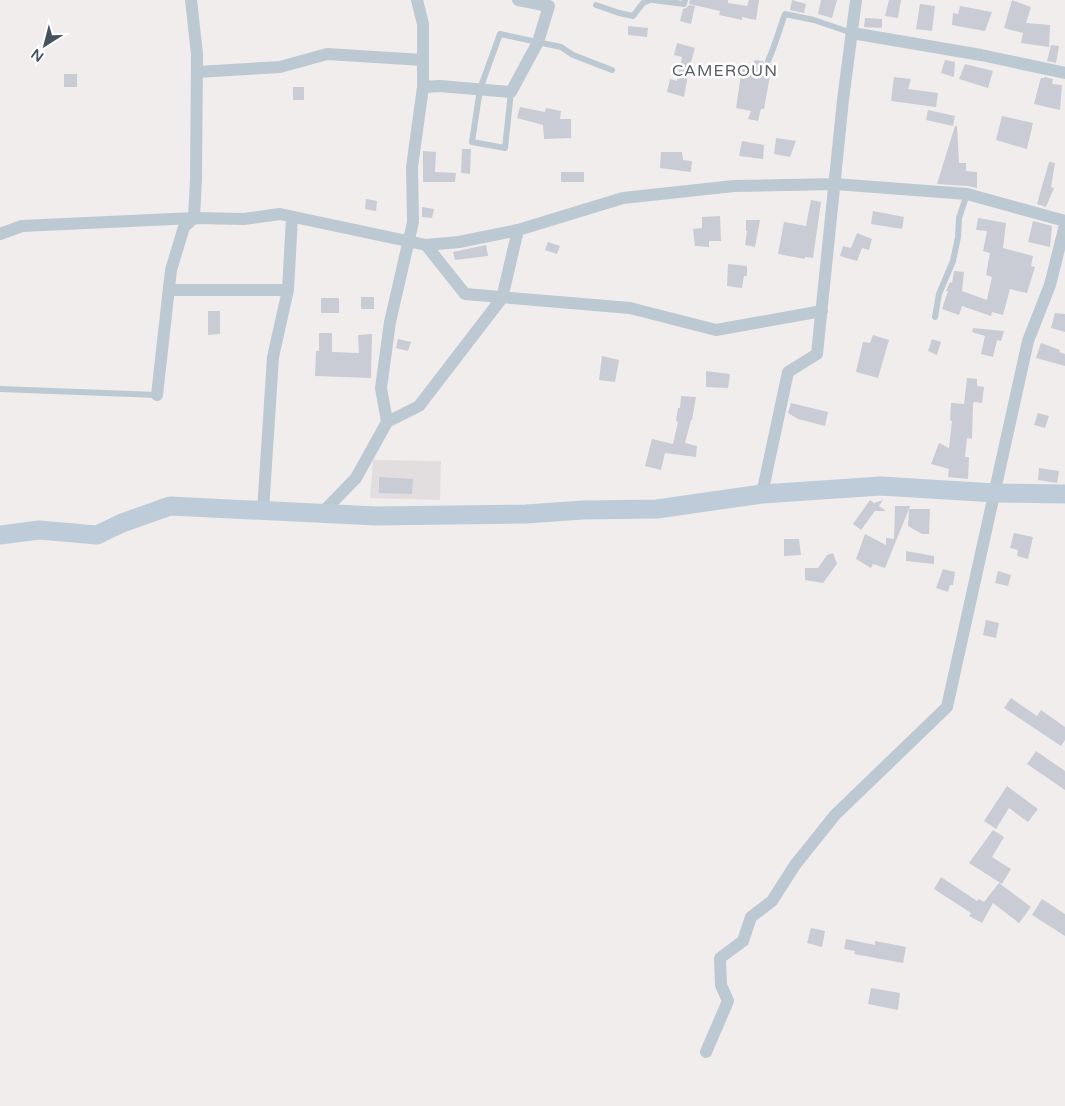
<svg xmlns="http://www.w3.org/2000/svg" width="1065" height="1106" viewBox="0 0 1065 1106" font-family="'Varela Round',sans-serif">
	<rect width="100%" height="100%" fill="#f1eded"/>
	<path fill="#e2dedf" d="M373,460L441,461L440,500L370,498Z"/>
	<path fill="#c9ccd4" d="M690,0H728V3L747,6L749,0H759L756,20L742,17V20L719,15L720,11L689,4Z
		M792,0L806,4L804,13L790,10Z
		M821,0H837L832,18L818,14Z
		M889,0H901L898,18L885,16Z
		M1012,0L1031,7L1026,23L1050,25L1049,47L1021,43L1023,33L1004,28Z
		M920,4L935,6L932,31L916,29Z
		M689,5L695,6L691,24L680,21L683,9L686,8Z
		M960,6L992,12L985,31L952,25L953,13L958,14Z
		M865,18L882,19V28L864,27Z
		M628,26L648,28L647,37L628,35Z
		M677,43L695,48L689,69L684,97L667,92L670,79L677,81L682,57L674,55Z
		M1051,45L1059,46L1056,63L1047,61Z
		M754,60L763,61L766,66L772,64L764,109H761L758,121L748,119L751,111L736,108L742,68L754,69Z
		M945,60L955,62L954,77L941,73Z
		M965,64L993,71L988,88L959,79Z
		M64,74H77V87H64Z
		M894,77L911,79L908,89L938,93L936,107L891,101Z
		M1044,77L1053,79L1052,84L1062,85L1060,110L1034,104L1040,81L1041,78H1044Z
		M293,87H304V100H293Z
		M520,107L545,112L546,108L561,111L560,119H571V138L544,139L543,125L517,118Z
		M928,110L955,116L953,126L926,120Z
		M1002,116L1033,123L1027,149L996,140Z
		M955,126H957L959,163H966V171L977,172V188L968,186L937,184Z
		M776,138L796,141L790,157L774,154Z
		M742,141L764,145L763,159L739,156Z
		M462,149H471L470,174L461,173Z
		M423,151L436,152L435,172L456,173L455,182H423Z
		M661,152H682L683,160L692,161L691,172L660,168Z
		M1049,162L1055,163L1051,187L1054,188L1046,207L1037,204Z
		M561,172H584V182H561Z
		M366,199L377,201L376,211L365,209Z
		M811,200L821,202L813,258L805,257V259L778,254L784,222L806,226Z
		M422,207L434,209L432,218L422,217Z
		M873,211L904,217L902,229L871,224Z
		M720,216L721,241H709V247L695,246L693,229L702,228V217Z
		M978,218L1006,223L1003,248L1033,256L1031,266L1035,267L1027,293L1010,289L1003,315L992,312L991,316L962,306L959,315L942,309L948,291H946L950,282L952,283L954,271L964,272L962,291L987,300L992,277L986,275L990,253L983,251L987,231L976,230Z
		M746,220H760L755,247L745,245L747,231H746Z
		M1033,221L1052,226L1050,247L1028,242Z
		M857,233L872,239L869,250L862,248L857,261L840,256L843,246L851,248Z
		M548,242L560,246L557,254L545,250Z
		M486,245L488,256L455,260L453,252Z
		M728,264L747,266V276H744L742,288L727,286Z
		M361,297H374V309H361Z
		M321,298H339V313H321Z
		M208,311H220V334L208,335Z
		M1055,313L1065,314V332L1051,328Z
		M973,328L1004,331L1001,341L997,340L993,357L981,354L985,336L972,332Z
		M319,333H332V352L359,353L358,335L372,334L371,378L315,376L316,351H319Z
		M873,335L889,340L878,378L856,372L863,342L870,343Z
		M398,339L411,342L408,351L396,348Z
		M932,339L941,342L937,355L928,351Z
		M1041,343L1060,350L1059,352L1065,354V366L1036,358Z
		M602,356L619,360L615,382L599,380Z
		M706,371L730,374L728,388L706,387Z
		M967,378L977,379V386L984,387L982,403L974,402L973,404L972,439L967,438L965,457H969L968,479L948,477L949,469L931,464L939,443L949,448L952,421L950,420L951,403L964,404Z
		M681,396L696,397L692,420H691L685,443L697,446L696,457L665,453L661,470L645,466L652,439L673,444L678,422L676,421L678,408H680Z
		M791,403L828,412L825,426L798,419L788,413Z
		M1038,413L1049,416L1045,428L1034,425Z
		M1039,468L1059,471L1057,483L1038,480Z
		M379,477L413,479L412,494L379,493Z
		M870,500L874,503L883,500L879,506L886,511H875L861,530L853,524Z
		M895,506H910L909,509H930L929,534H922L908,526L909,509L885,568L873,564L871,568L856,559L865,534L886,545V538L894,539Z
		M1014,533L1033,537L1028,559L1017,556L1018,550L1010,548Z
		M784,539H799L801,555L784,556Z
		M906,551L934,556V564L906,561Z
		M833,553L837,564L823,583L805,580V568H818L827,555Z
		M943,569L955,572L953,585H950L948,592L936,588Z
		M998,571L1011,575L1008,586L995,583Z
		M986,620L999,623L996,638L983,635Z
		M1011,698L1037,716L1041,710L1065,727V740L1061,746L1004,708Z
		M1036,751L1065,771V790L1027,764Z
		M1007,786L1038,809L1028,822L1009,808L996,829L984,821Z
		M993,830L1004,837L992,857L1011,869L1002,884L969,863Z
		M941,877L977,901L979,899L984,902L999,883L1031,907L1019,923L993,903L982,923L969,916L971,913L934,889Z
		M1042,899L1065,914V936L1032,915Z
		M811,928L825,931L822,947L807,943Z
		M846,939L875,945V941L906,947L903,963L854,954L855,951L844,949Z
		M871,988L900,993L898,1010L868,1004Z"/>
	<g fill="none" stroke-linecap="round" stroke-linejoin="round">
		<path stroke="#bcc9d2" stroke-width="6" d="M653,0L684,4L685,0
			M596,5L619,13L633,16L643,3L650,0
			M768,61C775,46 779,30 785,14L814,20L852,33
			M511,92L505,148L472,142L480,89L500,34L561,47L573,55L612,70
			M935,317L939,294L953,261L958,237L959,218L967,194
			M0,389L157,395"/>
		<path stroke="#bcc9d2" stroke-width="12" d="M852,33L981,55L1065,73
			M197,72L280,67L327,54L423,60
			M423,87L440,86L511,92L538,42L549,6L518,0
			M0,234L22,226L194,218L244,219L280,214L426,245L459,242L518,230L623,198L734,186L835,184L967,194L1065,221
			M426,245L465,294L630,308L716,330L822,311
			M169,290H288
			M157,395L171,270L184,227L194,218L196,179L197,54L191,0
			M387,422L381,388L390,322L413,222L412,167L423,87V24L417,0
			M762,494L788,372L817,354L843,100L856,0
			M263,511L273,357L288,290L292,217
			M321,514L356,478L387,422L419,406L502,298L518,230
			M706,1052L728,1001L721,985L720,958L743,941L751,917L772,901L795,865L835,815L947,707L1028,341L1050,285L1065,225"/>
		<path stroke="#beccd9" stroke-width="19" d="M0,535L39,530L97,535L122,523L170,506L376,516L526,514L583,510L657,509L762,494L881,486L995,493L1065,494"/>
	</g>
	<g text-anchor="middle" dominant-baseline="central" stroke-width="5" stroke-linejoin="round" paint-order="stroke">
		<g font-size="16" letter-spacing="1" fill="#595e63" stroke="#fff">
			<text x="725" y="71">CAMEROUN</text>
		</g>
	</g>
	<g transform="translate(45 45) rotate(216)" stroke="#ffffff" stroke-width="4" paint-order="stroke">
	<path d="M0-4L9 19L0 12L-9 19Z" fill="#44525d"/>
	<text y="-8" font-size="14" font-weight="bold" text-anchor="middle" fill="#44525d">N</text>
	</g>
</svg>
